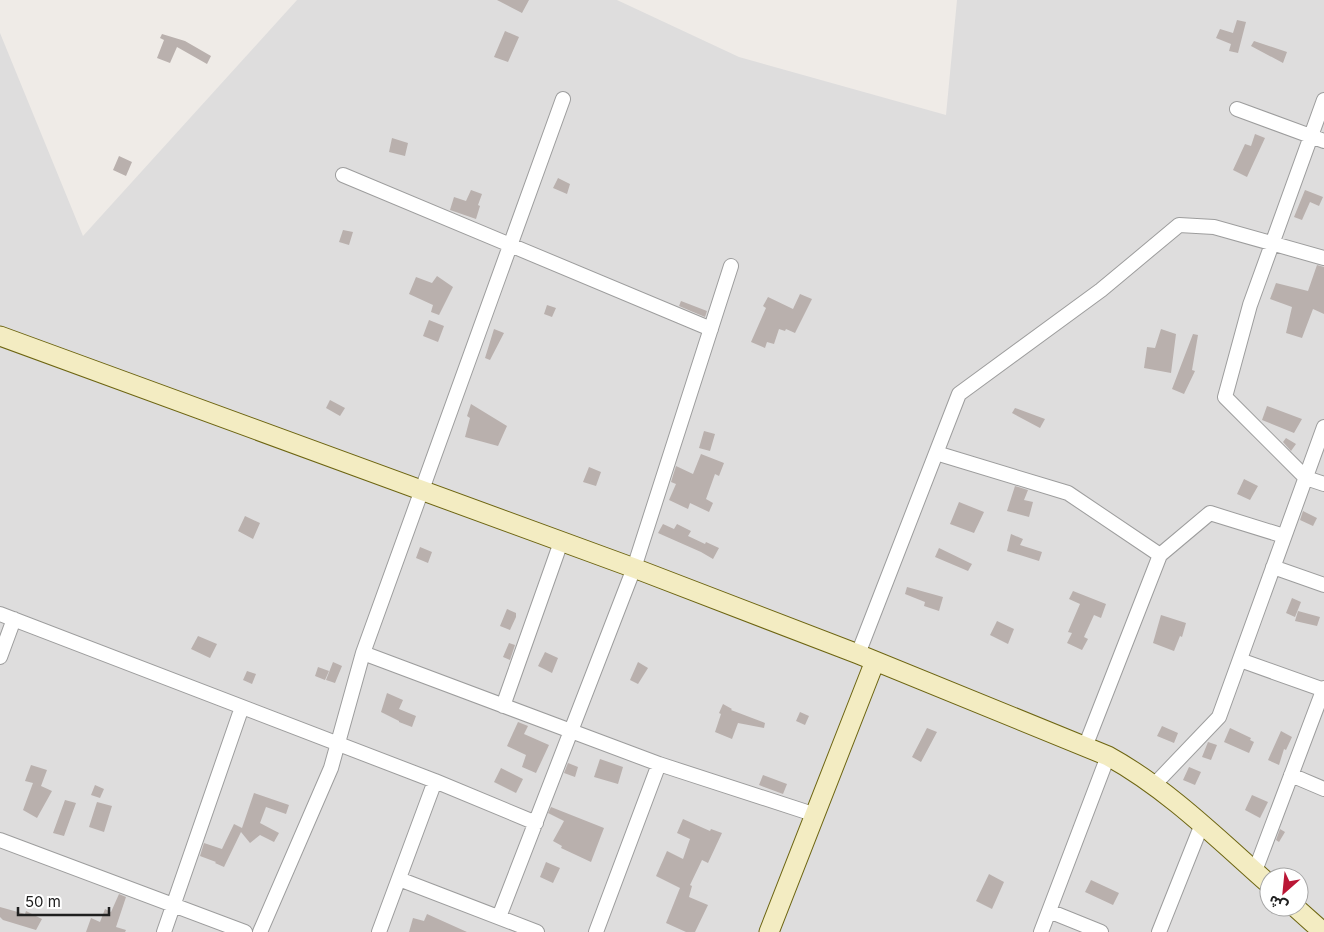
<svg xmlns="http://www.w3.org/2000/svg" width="1324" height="932" viewBox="0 0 1324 932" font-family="Inter,'Noto Sans Arabic',sans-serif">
	<rect width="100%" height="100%" fill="#efebe7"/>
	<path fill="#dedddd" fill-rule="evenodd" d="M297,0H617L739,57L946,115L957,0H1324V932H0V33L83,236ZM1269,877H1299V907H1269Z"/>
	<path fill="#b9b0ad" d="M497,0H529L522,13Z
		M1237,20L1246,22L1238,53L1229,51L1231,44L1216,38L1220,29L1233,33Z
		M505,31L519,37L508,62L494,57Z
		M162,34L185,41L211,56L207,64L177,47L170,63L157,58L164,40L160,38Z
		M1254,41L1287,52L1283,63L1251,46Z
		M1255,134L1265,138L1247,177L1233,170L1245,144L1251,146Z
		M392,138L408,143L405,156L389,152Z
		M119,156L132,162L126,176L113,170Z
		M558,178L570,184L567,194L553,188Z
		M471,190L482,194L478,205L480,206L476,219L450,210L454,197L466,201Z
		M1305,190L1323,197L1319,206L1310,202L1302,220L1294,217Z
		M343,230L353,232L349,245L339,242Z
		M1317,265L1324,267V314L1313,309L1302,338L1286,333L1292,307L1270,299L1276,283L1308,291Z
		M437,276L453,287L439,315L431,312L433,305L409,294L416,277L432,283Z
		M800,294L812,299L795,333L786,329L785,331L779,329L774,344L767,342L765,348L751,342L766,308L763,306L768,297L793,309Z
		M681,301L707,311L705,317L679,306Z
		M547,305L556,308L552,317L544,314Z
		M429,320L444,326L438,342L423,336Z
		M494,329L504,333L490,360L485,358Z
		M1161,329L1176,334L1171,373L1144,368L1147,347L1155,348Z
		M1193,334L1198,335L1192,370L1195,371L1184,394L1172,389Z
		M330,400L345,408L340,416L326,408Z
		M471,404L507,426L498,446L465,437L470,418L467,416Z
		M1267,406L1302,419L1294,433L1262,420Z
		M1015,408L1045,419L1040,428L1012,413Z
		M704,431L715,434L710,451L699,448Z
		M1286,438L1296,444L1291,451L1283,442Z
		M701,454L724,463L719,476L715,474L706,499L713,503L709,512L690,503L688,509L669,500L676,484L671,482L676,466L693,474Z
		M589,467L601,472L596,486L583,482Z
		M1244,479L1258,486L1250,500L1237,494Z
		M1015,486L1028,490L1024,500L1033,502L1029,517L1007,511Z
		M959,502L984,512L974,533L950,524Z
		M1303,511L1317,518L1313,526L1300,520Z
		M245,516L260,523L253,539L238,531Z
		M663,524L674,529L677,524L691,531L688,536L705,544L706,542L719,548L713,559L701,552L658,533Z
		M1011,534L1023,539L1020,545L1042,552L1039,561L1007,551Z
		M420,547L432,552L428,563L416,558Z
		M939,548L972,564L968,571L935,557Z
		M907,587L943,597L939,611L924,606L925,602L905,594Z
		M1073,591L1106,604L1101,618L1094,615L1084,637L1088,639L1082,650L1067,643L1072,633L1068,632L1080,604L1069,599Z
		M1292,598L1301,602L1295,617L1286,613Z
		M507,609L516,613V617L510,630L500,626Z
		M1298,611L1320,617L1317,626L1295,621Z
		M1161,615L1186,623L1182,637L1180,636L1174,651L1153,643Z
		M997,621L1014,629L1008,644L990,635Z
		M198,636L217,644L210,658L191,649Z
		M509,643L515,645L510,660L503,657Z
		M545,652L558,658L552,673L538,666Z
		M333,662L342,666L335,683L326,680Z
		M638,662L648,668L638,684L630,680Z
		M318,667L329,671L325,680L315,676Z
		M247,671L256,674L252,684L243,680Z
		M387,693L403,700L399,709L416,716L412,727L399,722V721L381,712Z
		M723,704L732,709L731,710L765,723L764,728L738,723L732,739L715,732L721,714L719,713Z
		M800,712L809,716L805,725L796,721Z
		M518,722L528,726L524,734L549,745L536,773L522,767L526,755L507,746Z
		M1162,726L1178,733L1174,743L1157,736Z
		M927,728L937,732L921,762L912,757Z
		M1230,728L1251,738L1250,740L1254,742L1249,753L1224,742Z
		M1281,731L1292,737L1286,750L1284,749L1279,765L1268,760Z
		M1208,742L1217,745L1211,760L1202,757Z
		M600,759L623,767L618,784L594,777Z
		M568,763L578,767L575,777L564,773Z
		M31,765L47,770L41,786L52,791L37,818L23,810L33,783L25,781Z
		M1189,767L1201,772L1195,785L1183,780Z
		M501,768L523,779L516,793L494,782Z
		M763,775L787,784L783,794L759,785Z
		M95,785L104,789L100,798L91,795Z
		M254,793L289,805L286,814L266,807L260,823L279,833L274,842L260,835L250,843L241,832L224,867L215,863L216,862L200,856L204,843L222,849L234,824L242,828Z
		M1252,795L1268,802L1260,818L1245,810Z
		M65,800L76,803L64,836L53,833Z
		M97,802L112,806L104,832L89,827Z
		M551,807L604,828L591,862L561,848L562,846L553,841L564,821L548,813Z
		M683,819L710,831L711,829L722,833L708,863L702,860L690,885L692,886L689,897L708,905L695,932H686L666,923L680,888L656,876L667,851L683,859L690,839L677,833Z
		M1280,829L1285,832L1279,842L1276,840Z
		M546,862L560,868L553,883L540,877Z
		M989,874L1004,882L992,909L976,901Z
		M1091,880L1119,893L1113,905L1085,892Z
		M119,894L126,897L116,927L126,930L125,932H86L91,918L100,922L105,909L111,912Z
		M0,907L25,914L26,911L42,919L36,930L3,920L0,917Z
		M427,914L467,932H409L413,918L424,921Z"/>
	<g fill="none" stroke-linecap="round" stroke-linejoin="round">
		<defs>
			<path id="street" d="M1324,100L1250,305L1225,397L1306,478L1324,484
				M1237,109L1324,141
				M343,175L711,329
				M936,453L1068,493L1160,555
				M1273,567L1324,585
				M0,614L435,781L536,823
				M363,653L659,764L816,815
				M858,654L959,394L1101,290L1179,225L1214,227L1324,258
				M0,657L14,619
				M1240,660L1324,690
				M503,706L561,542
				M1085,747L1160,555L1210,513L1284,536
				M1291,775L1324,789
				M1154,785L1219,717L1324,427
				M0,840L245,932
				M1255,871L1324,688
				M399,879L537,932
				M1049,911L1101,932
				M499,917L634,568L731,266
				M164,932L242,707
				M260,932L331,768L363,653L563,99
				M379,932L435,781
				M596,932L659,764
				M1041,932L1108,756
				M1159,932L1202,824"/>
			<path id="secondary" d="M0,336L634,568L858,654L1108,756C1168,789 1218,839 1269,884
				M1295,907L1323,932
				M769,932L875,661"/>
		</defs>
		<use href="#street" stroke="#9d9d9d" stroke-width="16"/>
		<use href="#secondary" stroke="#6d6511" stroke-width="21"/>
		<use href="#street" stroke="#fff" stroke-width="14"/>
		<use href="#secondary" stroke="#f3ecc2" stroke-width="19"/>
	</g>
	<g transform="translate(1284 892) rotate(207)"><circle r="24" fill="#ffffff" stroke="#a6a6a6"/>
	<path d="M0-4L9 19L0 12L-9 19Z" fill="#ba1635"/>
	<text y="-8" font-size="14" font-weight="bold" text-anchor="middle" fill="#202020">ش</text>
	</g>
	<path d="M18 907v8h91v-8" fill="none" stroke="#202020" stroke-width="2.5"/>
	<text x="25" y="907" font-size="15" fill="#202020" stroke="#ffffff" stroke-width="4" paint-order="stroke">50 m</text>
</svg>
